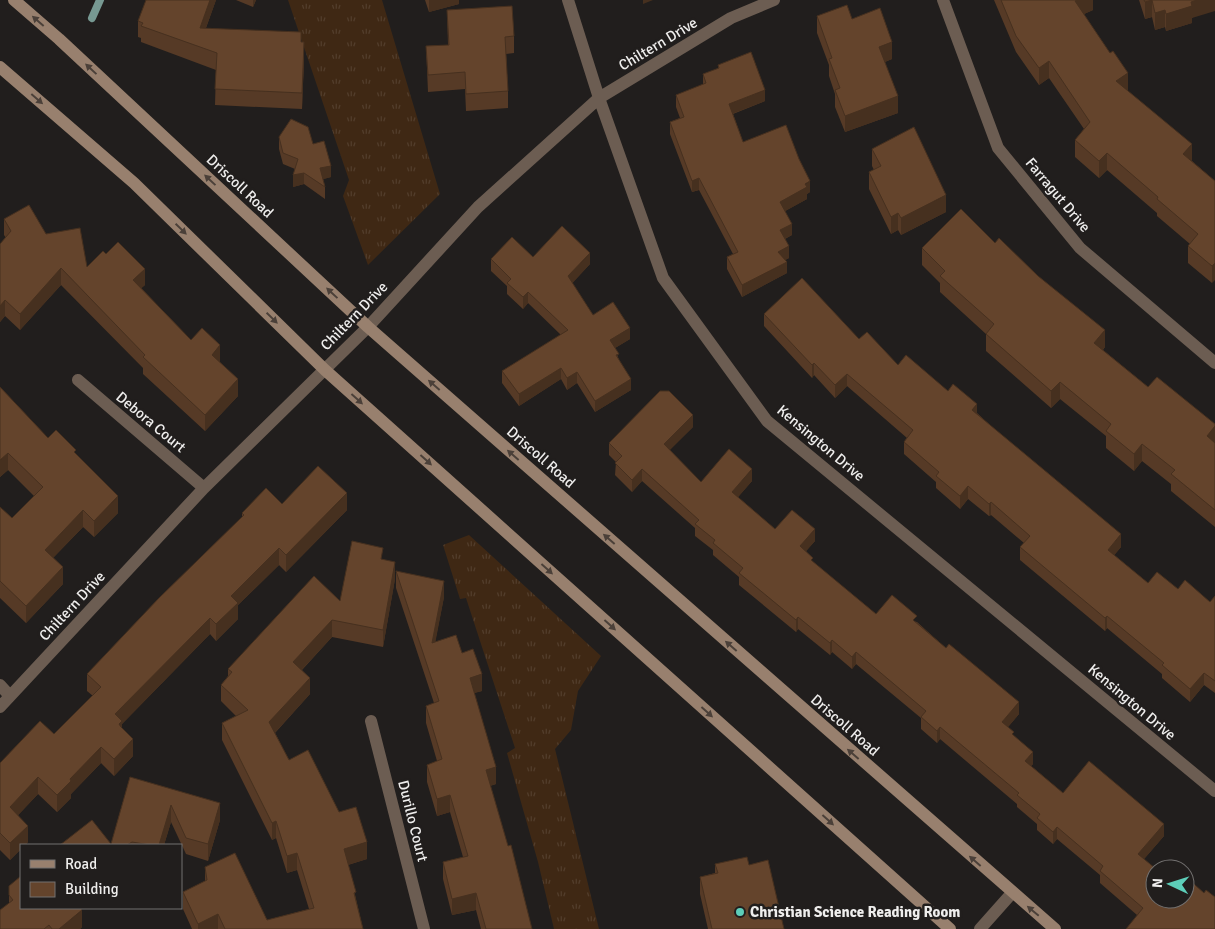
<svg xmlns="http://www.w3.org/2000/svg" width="1215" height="929" viewBox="0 0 1215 929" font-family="Signika,sans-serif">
	<defs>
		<pattern id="grass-tufts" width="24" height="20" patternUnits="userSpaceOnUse" patternTransform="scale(1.25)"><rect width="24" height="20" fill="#3f2814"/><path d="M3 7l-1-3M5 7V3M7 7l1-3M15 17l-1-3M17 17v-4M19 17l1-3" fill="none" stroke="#523d2b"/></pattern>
	</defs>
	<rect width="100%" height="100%" fill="#211e1d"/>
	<path fill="url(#grass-tufts)" d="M288,0H382L440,194L368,265L343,196L349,180Z
		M469,535L601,656L578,691L571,730L555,749L599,929H554L538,862L507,753L515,748L466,598L460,599L443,545Z"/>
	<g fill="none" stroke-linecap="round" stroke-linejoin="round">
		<path stroke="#779992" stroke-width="8" d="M92,18L100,0"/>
		<path stroke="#6c5d52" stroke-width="12" d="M568,0L599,98L663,278L767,421L1215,791
			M943,0L998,148L1080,248L1215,363
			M78,380L204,488
			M0,685L10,696
			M0,707L204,488L368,327L478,207L599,98L731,18L774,0
			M371,721L424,929
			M980,929L1012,893"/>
		<path stroke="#98806e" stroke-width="12" d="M14,0L59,39L368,327L1055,929
			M0,67L134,183L325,370L950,929"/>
	</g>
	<path fill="#563a26" d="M216,0L206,28L301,42L304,59L302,109L215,105L216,70L141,42V38L138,37V21Z
		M236,0H256L253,7Z
		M425,0H459V4L429,12Z
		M994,0H1093V10L1084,14L1128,90L1127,91L1192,161L1215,181L1212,283L1188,263V246L1190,244L1157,216V213L1107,170L1099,178L1075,157V140L1084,129L1049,78L1039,85L1016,52Z
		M1139,0H1215L1192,18V23L1166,31L1165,27L1155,30L1152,17L1145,19Z
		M447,10L514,36V53L506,54L508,91V108L466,111L465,89L428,92L426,46L448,45Z
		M817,16L852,19L892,59L885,62L898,113L845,132L835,107V94L829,76V65L817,33Z
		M718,65L765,101L733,114L743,142L810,192L807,194V199L785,211L792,235L785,239L789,258L785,260L787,273L742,297L727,269V257L733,254L699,190L692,192L670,134V122L680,118L676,107V95L703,85V74L718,69Z
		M279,137L313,144L331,177L323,179L325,187V199L304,184L293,187L295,169L283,164L279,149Z
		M872,149L946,212L901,235L898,230L891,234L869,189V172L874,170L872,166Z
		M4,219L46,234L87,267L106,254L145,285L141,288L191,340L220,362H219L238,396L205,431L143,374V368L61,285L20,330L5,316L0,322V244L6,238L4,235Z
		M995,243L1105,347L1103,350L1148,387L1215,424V527L1171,491V484L1142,461L1134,471L1106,448V436L1060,399L1051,408L986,351V334L940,292V283L922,265V248Z
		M533,257L590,264L572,283L593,315L630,339L615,348L619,360L631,390L595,412L577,383L567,390L561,379L519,406L502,383V371L561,335L528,303L523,309L507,294V286L491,271V259Z
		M764,314L859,339L898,365L948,391L977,413L1121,547L1114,555L1148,583L1178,589L1210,602L1215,596V693L1204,685L1190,702L1162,678V674L1107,628L1105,631L1020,560V547L1024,543L991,515L989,516L968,499L960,509L936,488V482L904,454V442L907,438L847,386L835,398L814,375L812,378L764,326Z
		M0,387L48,438L76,454L118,513L94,537L83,527L53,558L63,584L26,623L0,598V507L12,518L34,496L8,470L0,477Z
		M693,427L669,450L701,482L752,481L738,497L775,529L815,541L806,551L813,562L876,614L917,622L1019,714L1008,727L1033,764L1031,766L1063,793L1164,836L1144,859L1155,899L1204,893L1215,897L1137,915L1100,883V875L1057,839L1053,844L1037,830V824L1017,807V804L940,739L937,743L921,729V718L856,664L852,669L832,652L830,655L798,629L796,632L739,585V577L713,555V550L695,536V528L642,481L632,492L615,475L616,462L609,455V443Z
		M282,504L347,510L286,572L279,565L238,605V619L216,641L210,634L122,724V728L133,756L114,776L101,763L71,794V798L57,812L38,794L18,815L28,842L25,845H21V849L10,860L0,850V763L54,734L93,696L87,691V674L242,517V513Z
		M383,559L395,579L383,647L332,637L302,670L310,694L275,733L289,760L339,812L367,859L348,865L363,929H192L183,909V892L205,881V867L267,920L309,909L297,870L287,873L276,838L272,840L222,740V723L236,716L221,701V685L228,676V669L340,601Z
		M396,571L444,597L435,642L462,653L482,691L474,693L496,784L490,786L532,929H481L476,910L452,915L443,879V862L463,857L450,812L437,816L427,782V765L437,761L426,723V706L434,703L396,588Z
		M130,777L220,820L208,861L186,854L171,822L164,845H60L111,844Z
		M715,864L749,865L784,929H708L700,894V877L715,873Z
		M9,886L82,927L80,929H0L9,903Z"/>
	<path fill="#46301f" d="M210,0H216L200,44V28Z
		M253,0H256L253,7Z
		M429,0H459V4L429,12Z
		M643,0H653L643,4Z
		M1078,0H1093V10L1075,18V1Z
		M1152,0V17L1145,19V2Z
		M1197,0H1215V11L1192,18V23L1166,31V14L1191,2Z
		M1165,10V27L1155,30V13Z
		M304,42V59L302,109V93Z
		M892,42V59L879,64V47Z
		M1049,61V78L1039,85V68Z
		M1128,73V90L1116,98V81Z
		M765,90V101L729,115V104Z
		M898,96V113L845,132V116Z
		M1192,144V161L1183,154Z
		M1107,153V170L1099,178V161Z
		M331,166V177L320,180V168Z
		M304,173V184L293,187V175Z
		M699,178V190L692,192V181Z
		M810,181V192L807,194V199L780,214V202Z
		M946,195V212L901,235V218Z
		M898,213V230L891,234V217Z
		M792,224V235L780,241V230Z
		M789,246V258L778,264V252Z
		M590,253V264L568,288V276Z
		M787,262V273L742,297V285Z
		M1215,263V280L1212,283V266Z
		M61,268V285L20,330V314Z
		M145,269V285L133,296V280Z
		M528,292V303L523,309V297Z
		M5,300V316L0,322V306Z
		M630,328V339L610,351V340Z
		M1105,330V347L1094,360V343Z
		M220,345V362L212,371V355Z
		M814,363V375L812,378V365Z
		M561,368V379L519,406V394Z
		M577,372V383L567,390V378Z
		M847,374V386L835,398V385Z
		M238,379V396L205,431V415Z
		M631,379V390L595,412V401Z
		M1060,382V399L1051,408V391Z
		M977,404V416L972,410Z
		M693,415V427L664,456V444Z
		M1215,426V443L1207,436Z
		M1142,444V461L1134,471V454Z
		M8,453V470L0,477V460Z
		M642,469V481L632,492V480Z
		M752,469V481L732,504V492Z
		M968,486V499L960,509V496Z
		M347,493V510L286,572V555Z
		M118,496V513L94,537V521Z
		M991,502V515L989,516V504Z
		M83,510V527L45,566V550Z
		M815,529V541L800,558V546Z
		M1121,534V547L1108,563V550Z
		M279,548V565L238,605V619L216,641V624L231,596Z
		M395,562V579L383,647V630Z
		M63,567V584L26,623V606Z
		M444,581V597L432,660V643Z
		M1107,616V628L1105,631V618Z
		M798,617V629L796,632V620Z
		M210,618V634L122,724V738L115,714Z
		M332,620V637L293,679V662Z
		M832,640V652L830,655V643Z
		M856,652V664L852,669V657Z
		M1204,673V685L1190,702V689Z
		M482,674V691L470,694V678Z
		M310,678V694L269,739V722Z
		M1019,702V714L1002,734V722Z
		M940,727V739L937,743V731Z
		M133,739V756L114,776V759Z
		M101,747V763L71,794V798L57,812V795L70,779Z
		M1033,752V764L1025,773V761Z
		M496,767V784L486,787V770Z
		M38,777V794L10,824V807Z
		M450,795V812L437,816V799Z
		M220,803V820L208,861V844Z
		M171,805V822L164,845H159Z
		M276,821V838L272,840V823Z
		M1164,824V836L1138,866V854Z
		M28,826V842L25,845H21V849L10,860V843Z
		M1057,827V839L1053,844V832Z
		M367,842V859L344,866V849Z
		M297,853V870L287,873V856Z
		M476,893V910L452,915V899Z
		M82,910V927L80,929H59Z
		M218,914V929H198V924Z"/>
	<path fill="#64442c" stroke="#46301f" d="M146,0H210L200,28L301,32V42H304L302,93L215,89L217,53L141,26L143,23L138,21Z
		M1001,0H1078L1075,1L1110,53L1113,51L1128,73L1116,81L1192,144L1183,154L1215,181V263L1212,266L1188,246L1198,234L1157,199L1158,197L1107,153L1099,161L1075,140L1090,122L1049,61L1039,68L1016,36Z
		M1144,0H1197L1191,2L1192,6L1166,14L1165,10L1155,13L1152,0L1145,2Z
		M847,5L852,19L880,8L892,42L879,47L898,96L845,116L835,90L840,88L829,59L832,58L817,16Z
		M512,6L514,36L505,37L508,91L466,94L465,72L428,75L426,46L449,45L447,10Z
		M751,52L765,90L729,104L743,142L786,125L799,159L810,181L805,184L807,187L780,202L792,224L780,230L789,246L778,252L787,262L742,285L727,257L738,252L699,178L692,181L670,122L684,117L676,95L706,83L703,74L719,68L718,65Z
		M291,119L308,127L313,144L324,141L331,166L320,168L325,187L304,173L293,175L298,159L283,153L279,137Z
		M914,127L946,195L901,218L898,213L891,217L869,172L881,166L872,149Z
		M29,205L46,234L80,228L87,267L103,251L106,254L118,242L145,269L133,280L191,340L202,328L220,345L212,355L238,379L205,415L143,357L145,355L61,268L20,314L5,300L0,306V244L11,231L4,219Z
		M961,209L995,243L999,238L1038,276L1105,330L1094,343L1148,387L1157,377L1215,424V426L1207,436L1215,443V510L1171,474L1175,470L1142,444L1134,454L1106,431L1111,424L1060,382L1051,391L986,334L994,324L940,276L945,271L922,248Z
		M562,226L590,253L568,276L593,315L613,302L630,328L610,340L619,354L616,355L631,379L595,401L577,372L567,378L561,368L519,394L502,371L568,330L528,292L523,297L507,283L511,279L491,259L512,237L533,257Z
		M802,278L859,339L867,332L898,365L906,355L948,391L953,384L977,404L972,410L1121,534L1108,550L1148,583L1157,572L1178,589L1185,580L1210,602L1215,596V681L1204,673L1190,689L1162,665L1164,663L1107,616L1105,618L1020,547L1030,536L991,502L989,504L968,486L960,496L936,476L939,472L904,442L913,430L847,374L835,385L814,363L812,365L764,314Z
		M0,387L48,438L56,430L76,450L74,452L118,496L94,521L83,510L45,550L63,567L26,606L0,581V507L12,518L43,487L8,453L0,460Z
		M660,391H669L693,415L664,444L701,482L729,449L752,469L732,492L775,529L792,510L815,529L800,546L813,558L811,560L876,614L892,595L917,616L913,620L946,648L949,644L1019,702L1002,722L1014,732L1012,734L1033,752L1025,761L1063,793L1089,761L1164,824L1138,854L1156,869H1155V899H1185V876L1204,893L1206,890L1215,897V929H1126L1143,908L1100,871L1103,866L1057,827L1053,832L1037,818L1040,814L1017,795L1019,793L940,727L937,731L921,717L926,711L856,652L852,657L832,640L830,643L798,617L796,620L739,573L743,568L713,543L715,540L695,524L699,520L642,469L632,480L615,463L622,456L609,443Z
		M318,466L347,493L286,555L279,548L231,596L238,603L216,624L210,618L115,714L122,721L119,724L121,727L133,739L114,759L101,747L70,779L71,781L57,795L38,777L10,807L28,826L10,843L0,833V763L40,721L54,734L101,687L87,674L159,598L244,515L242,513L266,488L282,504Z
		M352,541L383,548L381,559L395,562L383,630L332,620L293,662L310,678L269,722L289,760L308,750L339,812L356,807L367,842L344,849L356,892L354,893L363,929H225L218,914L198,924L183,892L207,880L205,867L235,853L267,920L314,908L297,853L287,856L276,821L272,823L222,723L248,710L221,685L232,672L228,669L314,576L340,601Z
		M396,571L444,581L432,643L456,635L462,653L473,649L482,674L470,678L496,767L486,770L508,846L511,845L532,929H486L476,893L452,899L443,862L468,856L450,795L437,799L427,765L442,759L426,706L439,701Z
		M130,777L220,803L208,844L186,838L171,805L159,845H150L132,842L127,845H60L92,820L111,844Z
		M747,857L749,865L768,860L784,929H712L700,877L718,873L715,864Z
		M21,876V908H80L82,910L59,929H52L49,925L44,929H0V910L13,900L9,895V886Z"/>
	<defs><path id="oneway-solid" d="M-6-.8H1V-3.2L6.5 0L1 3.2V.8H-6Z" transform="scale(1.25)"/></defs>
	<g fill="#4b4039">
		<use href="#oneway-solid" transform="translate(38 21) rotate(-139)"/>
		<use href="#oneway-solid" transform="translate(91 69) rotate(-137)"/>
		<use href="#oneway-solid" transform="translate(37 99) rotate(41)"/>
		<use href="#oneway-solid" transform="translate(210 180) rotate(-137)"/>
		<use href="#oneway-solid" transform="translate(181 229) rotate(44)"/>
		<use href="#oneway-solid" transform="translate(332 293) rotate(-137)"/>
		<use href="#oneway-solid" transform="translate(272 318) rotate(44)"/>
		<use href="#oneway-solid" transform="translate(434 385) rotate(-139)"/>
		<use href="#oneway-solid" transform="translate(357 399) rotate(42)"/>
		<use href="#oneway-solid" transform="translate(513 455) rotate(-139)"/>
		<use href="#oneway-solid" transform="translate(426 460) rotate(42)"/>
		<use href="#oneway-solid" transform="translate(609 539) rotate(-139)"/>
		<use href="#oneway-solid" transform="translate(547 569) rotate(42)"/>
		<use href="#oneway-solid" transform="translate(610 625) rotate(42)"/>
		<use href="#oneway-solid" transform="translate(731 646) rotate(-139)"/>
		<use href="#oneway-solid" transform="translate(707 712) rotate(42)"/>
		<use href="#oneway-solid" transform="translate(853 754) rotate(-139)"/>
		<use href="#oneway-solid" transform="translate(828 820) rotate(42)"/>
		<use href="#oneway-solid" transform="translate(975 861) rotate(-139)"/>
		<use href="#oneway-solid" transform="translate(1033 911) rotate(-140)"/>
	</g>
	<circle fill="#5dceb9" stroke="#211e1d" stroke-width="2" cx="740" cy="912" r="5"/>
	<g text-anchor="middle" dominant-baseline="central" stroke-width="5" stroke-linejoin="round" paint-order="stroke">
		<g font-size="15" fill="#efeeed" stroke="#211e1d">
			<text transform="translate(658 44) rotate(-31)">Chiltern Drive</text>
			<text transform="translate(240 186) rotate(43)">Driscoll Road</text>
			<text transform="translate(1058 195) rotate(50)">Farragut Drive</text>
			<text transform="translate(354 316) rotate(-46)">Chiltern Drive</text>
			<text transform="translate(151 422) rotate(40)">Debora Court</text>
			<text transform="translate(821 443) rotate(40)">Kensington Drive</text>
			<text transform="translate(541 457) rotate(41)">Driscoll Road</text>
			<text transform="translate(72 606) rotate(-47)">Chiltern Drive</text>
			<text transform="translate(1132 702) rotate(40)">Kensington Drive</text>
			<text transform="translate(845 725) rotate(41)">Driscoll Road</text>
			<text transform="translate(413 821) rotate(76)">Durillo Court</text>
		</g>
		<g font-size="15" font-weight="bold" fill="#efeeed" stroke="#211e1d" text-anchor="start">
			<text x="750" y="912">Christian Science Reading Room</text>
		</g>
	</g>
	<rect x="20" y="844" width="162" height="65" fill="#211e1d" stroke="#737170"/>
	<rect x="30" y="860" width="25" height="8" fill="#98806e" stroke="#737170"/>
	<text x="65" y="869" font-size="15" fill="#efeeed">Road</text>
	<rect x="30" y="882" width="25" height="15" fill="#64442c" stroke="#737170"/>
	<text x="65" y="894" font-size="15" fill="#efeeed">Building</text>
	<g transform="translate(1170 884) rotate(274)"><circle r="24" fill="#211e1d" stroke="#737170"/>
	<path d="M0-4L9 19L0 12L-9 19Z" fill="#5dceb9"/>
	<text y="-8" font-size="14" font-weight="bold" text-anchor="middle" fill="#efeeed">N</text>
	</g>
</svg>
